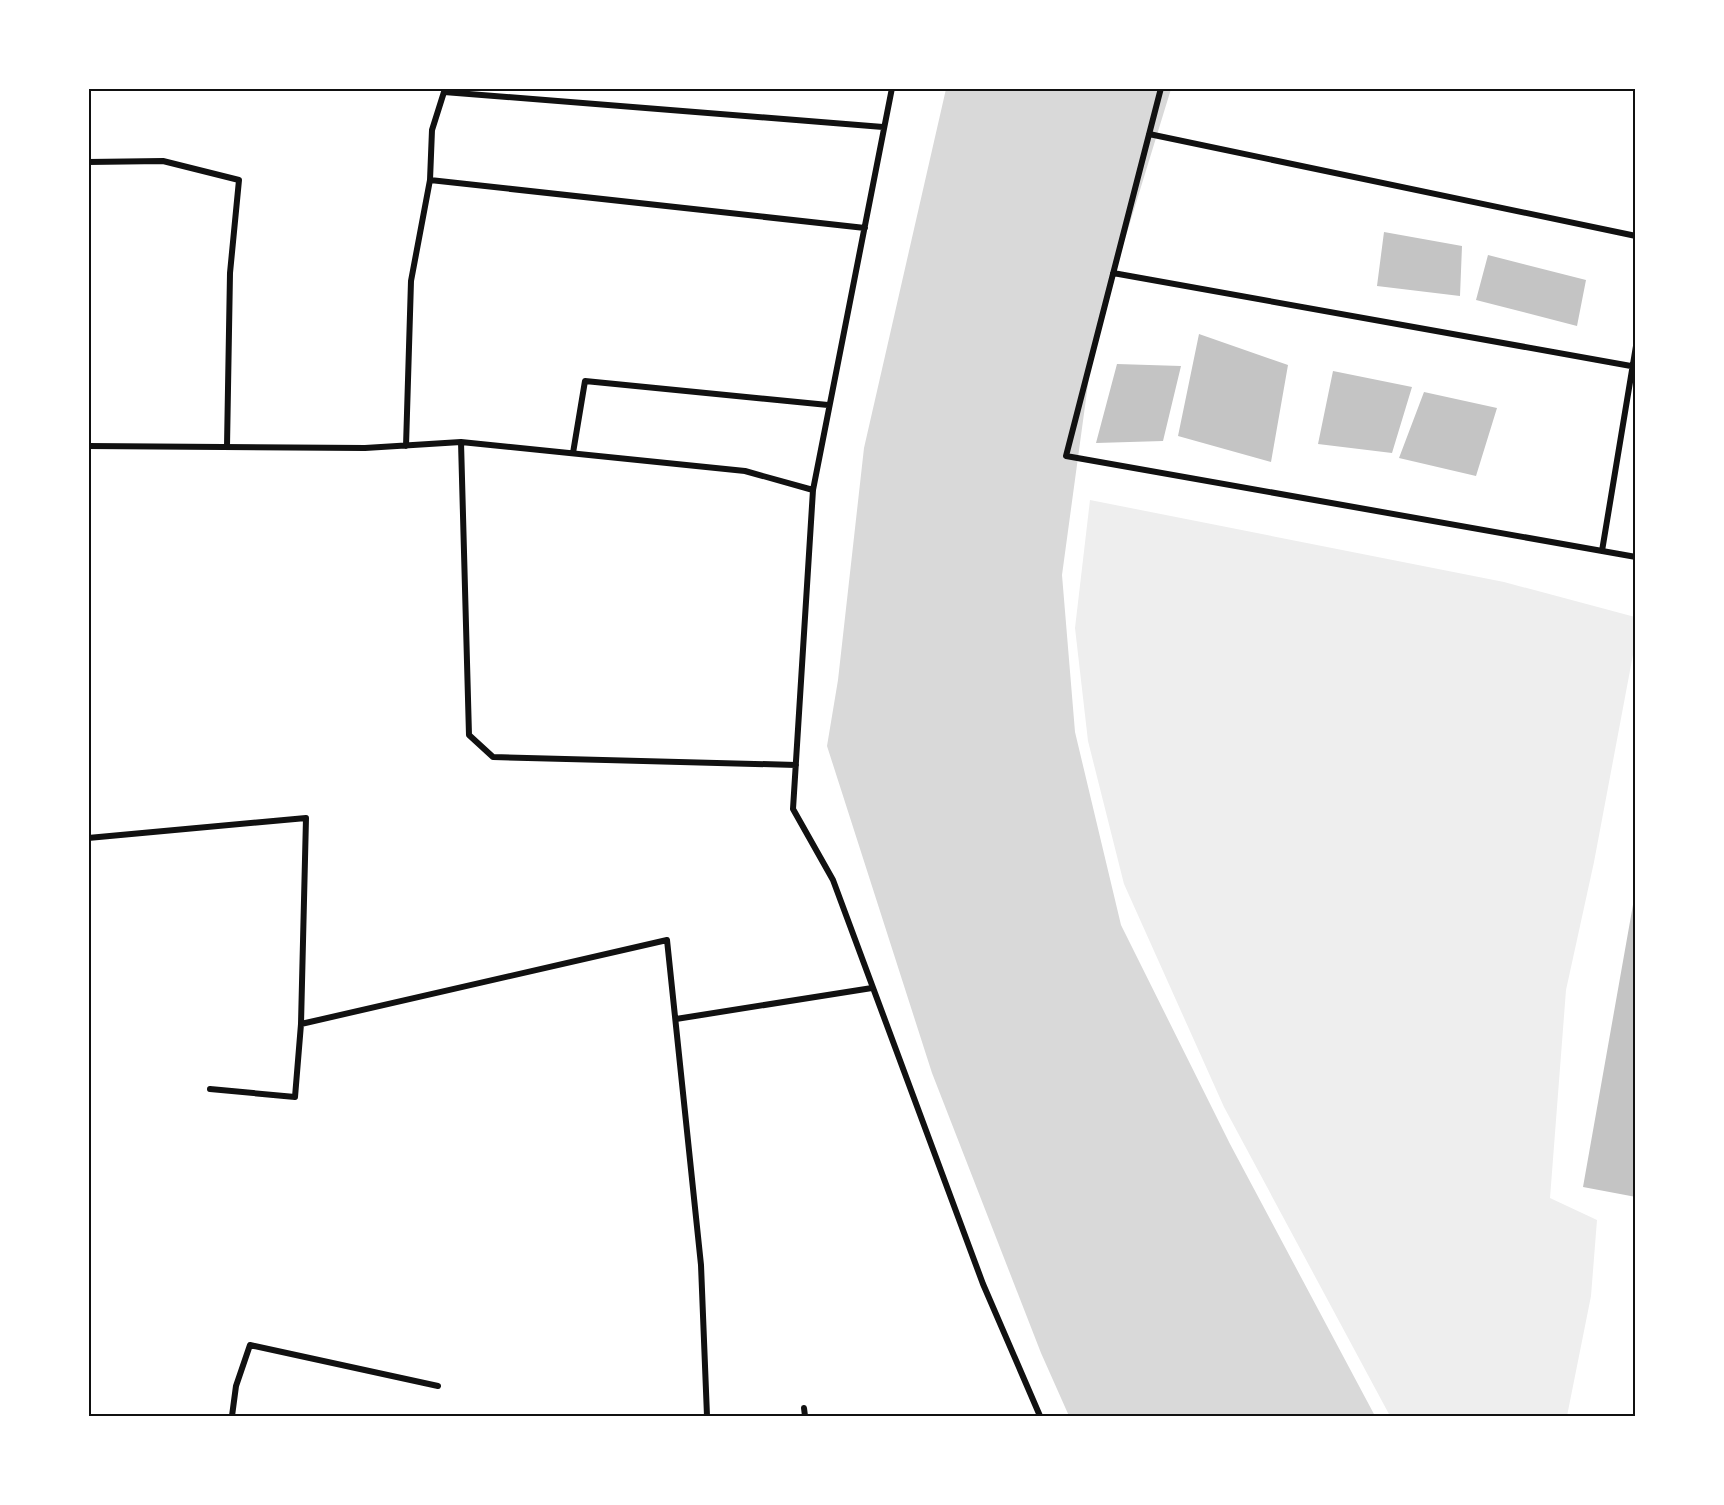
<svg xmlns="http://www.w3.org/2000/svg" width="1724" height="1505" viewBox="0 0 1724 1505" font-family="Raleway,sans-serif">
	<rect width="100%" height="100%" fill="#fff"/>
	<path fill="#eee" d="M1090,500L1504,582L1635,617V644L1594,862L1566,990L1550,1198L1597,1220L1591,1296L1567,1416H1390L1224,1107L1124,884L1088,741L1075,628Z"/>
	<path fill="#d9d9d9" d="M946,89H1171L1094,340L1062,575L1075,732L1121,925L1230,1144L1375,1416H1069L1041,1353L932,1073L827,746L838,680L864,448Z"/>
	<path fill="#c4c4c4" d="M1384,232L1462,246L1460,296L1377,286Z
		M1488,255L1586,280L1577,326L1476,300Z
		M1199,334L1288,365L1271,462L1178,436Z
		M1117,364L1181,366L1163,441L1096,443Z
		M1333,371L1412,387L1392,453L1318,444Z
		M1424,392L1497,408L1476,476L1399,458Z
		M1634,899H1636V1197L1583,1187Z"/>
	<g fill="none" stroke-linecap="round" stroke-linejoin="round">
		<path stroke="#111" stroke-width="6" d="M892,88L813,490L793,809L833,880L983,1284L1040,1416
			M1161,88L1066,456L1636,557
			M1149,134L1636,236
			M88,162L163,161L239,180L230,273L227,446
			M430,180L432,130L444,92L883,127
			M1113,273L1631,366
			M461,442L469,735L493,757L796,765
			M88,446L365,448L461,442L745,471L813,490
			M406,446L411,281L430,180L865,228
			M573,453L585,381L828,405
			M1602,551L1636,346
			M88,838L306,818L301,1024
			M676,1019L872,988
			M210,1089L295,1097L301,1024L667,940L701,1265L707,1416
			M804,1408L805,1416
			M232,1416L236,1386L250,1345L438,1386"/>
	</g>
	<rect width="1724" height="1505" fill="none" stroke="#ffffff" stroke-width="180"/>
	<rect x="90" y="90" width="1544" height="1325" fill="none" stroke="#111" stroke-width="2"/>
</svg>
